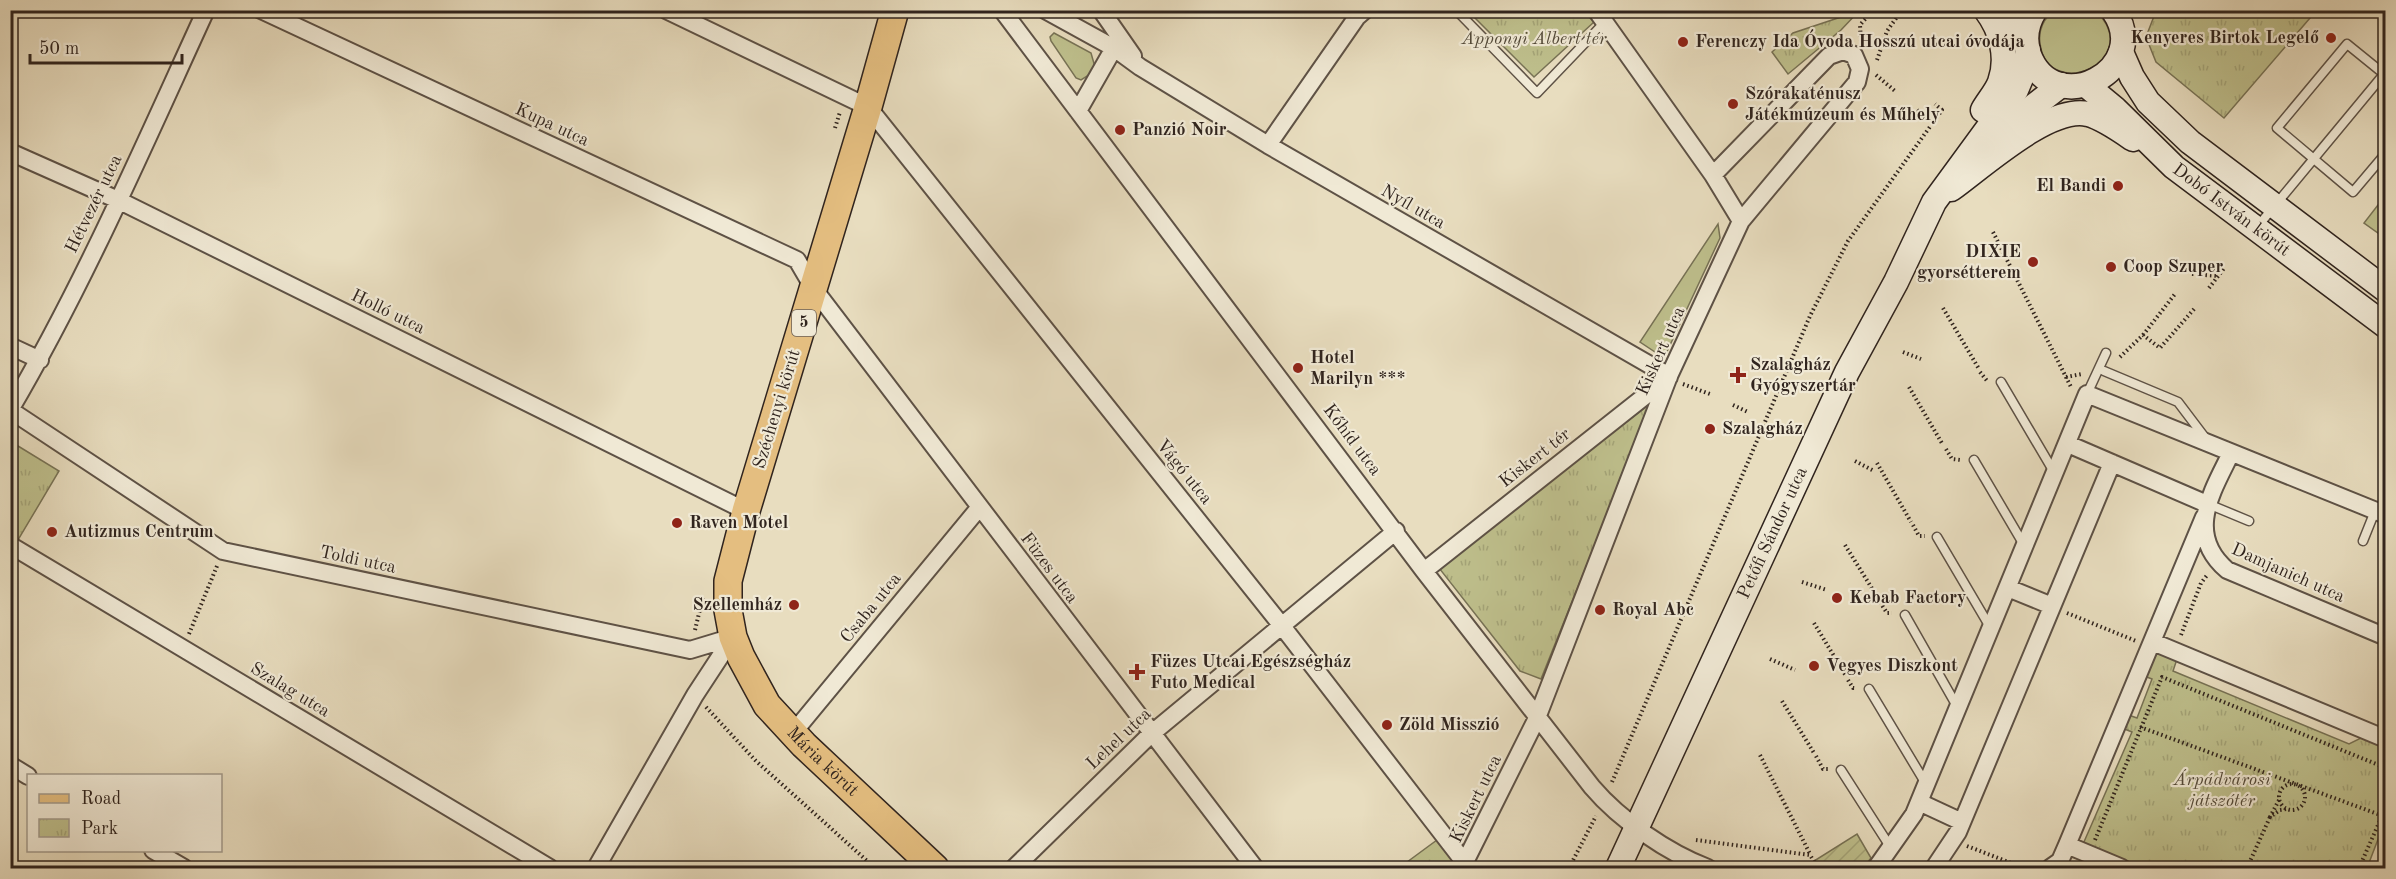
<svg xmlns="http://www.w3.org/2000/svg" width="2396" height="879" viewBox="0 0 2396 879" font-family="'Old Standard TT',serif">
	<defs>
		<pattern id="park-tufts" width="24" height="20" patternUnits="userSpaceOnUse" patternTransform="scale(1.5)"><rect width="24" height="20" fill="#bebf8c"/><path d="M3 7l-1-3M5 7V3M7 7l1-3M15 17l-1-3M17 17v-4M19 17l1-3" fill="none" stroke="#a4a478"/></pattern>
		<pattern id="garden-furrows" width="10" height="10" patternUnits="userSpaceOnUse" patternTransform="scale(1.5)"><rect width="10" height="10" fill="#bebf8c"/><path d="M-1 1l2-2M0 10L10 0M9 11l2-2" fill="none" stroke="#a4a478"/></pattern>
	</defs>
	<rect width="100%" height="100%" fill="#e8ddbf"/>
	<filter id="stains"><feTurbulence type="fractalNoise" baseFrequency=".00333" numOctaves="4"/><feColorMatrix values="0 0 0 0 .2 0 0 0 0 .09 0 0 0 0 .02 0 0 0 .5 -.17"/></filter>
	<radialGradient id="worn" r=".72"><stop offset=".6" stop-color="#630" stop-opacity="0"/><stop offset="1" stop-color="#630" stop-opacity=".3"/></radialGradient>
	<path fill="#bebf8c" stroke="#777255" stroke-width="1.5" d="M2054,11H2096C2147,61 2047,104 2040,43C2038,30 2044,18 2054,11Z
		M1054,33L1091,53L1095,67L1089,75L1081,80L1076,78L1051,41L1050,37Z
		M1718,224L1720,238L1664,358L1640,342Z"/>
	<path fill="url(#park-tufts)" stroke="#777255" stroke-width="1.5" d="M2301,10L2310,18L2224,118L2156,62L2146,37L2156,11Z
		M1468,11H1584L1594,22L1534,77Z
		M1859,11L1841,30L1788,74L1772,52L1793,33Z
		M2385,196V238L2364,223Z
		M1652,402L1541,679L1520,671L1439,568Z
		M18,446L59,471L18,540L11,535V459Z
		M2153,642L2179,653L2173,671L2349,744L2371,733L2385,739V830L2382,829L2367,868H2122L2080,851L2132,732L2117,726L2123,713L2137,718L2152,679L2139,674Z
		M1437,840L1455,864L1453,868H1399Z"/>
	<path fill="url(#garden-furrows)" stroke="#777255" stroke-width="1.5" d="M1857,834L1871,858L1863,868H1818L1814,861Z"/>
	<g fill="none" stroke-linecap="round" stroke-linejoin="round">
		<defs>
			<path id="lane" d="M1456,10L1537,93L1605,22
				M2384,74L2347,44L2277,128L2353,192L2386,153
				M2258,226L2384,74L2386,75
				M2104,371L2178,402L2206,439
				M2001,382L2054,472
				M2087,394L2106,353
				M1974,460L2024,545
				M2208,504L2249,521
				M1937,537L1990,627
				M2363,541L2375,511
				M1905,615L1958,708
				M1869,689L1926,784
				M1841,770L1891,848"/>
			<path id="street" d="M261,10L797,260L814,289L1255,868
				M666,10L868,107L1282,626L1465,863
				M1002,10L1424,571L1592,787C1620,820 1668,853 1708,868
				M1045,10L1114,48L1140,67L1268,145L1669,376
				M1101,10L1133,56
				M1596,10L1713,175L1741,221
				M1078,111L1114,48
				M1268,145L1357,17L1365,10
				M10,152L118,200L746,511
				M10,346L40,360
				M10,410L223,551L690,650L733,637
				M10,410C85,282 144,145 206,10
				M2068,444L2207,504
				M2231,453C2212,492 2185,534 2227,570L2386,637
				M10,545L550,868
				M1424,571L1669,377
				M2008,588L2052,606
				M2153,642L2386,739
				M793,733L979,508
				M10,765L28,776
				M1919,802L1962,822
				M2067,845L2122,868
				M153,850L184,868
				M596,868L695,695L733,637
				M1014,868L1151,734L1396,531
				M1462,868L1537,718L1669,376L1741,221L1857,82L1860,69L1854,55L1843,51L1829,56L1713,175
				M1876,868L1914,814L2087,394L2386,515
				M1934,868L1958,832L2112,463
				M2050,868L2060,861L2067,845L2204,517"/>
			<g id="secondary">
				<path d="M2007,10L2024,29L2026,37"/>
				<path d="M2035,10C2026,24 2024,40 2029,55C2054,122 2155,69 2113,10"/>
				<path d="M2121,52L2132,77L2148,102L2190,142L2386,290"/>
				<path id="s1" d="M2086,85L2115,109L2174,167L2386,326"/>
				<path d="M1983,110C1988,101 1997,91 2000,82C2009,57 2001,30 1986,10"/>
				<path d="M1993,143L2022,115L2061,85"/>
				<path d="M1951,189C1982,167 2049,105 2088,114C2103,118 2120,130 2133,139"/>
				<path id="s2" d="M1618,868L1847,372L1896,282L1934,202L2016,90L2024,71L2028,50"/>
			</g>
			<g id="primary">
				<path id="s3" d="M895,10L868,107L746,511L728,581V610L733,637L741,657L767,705L804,745L935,868"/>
			</g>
		</defs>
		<use href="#lane" stroke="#5e5246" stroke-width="11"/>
		<use href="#street" stroke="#5e5246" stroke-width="20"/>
		<use href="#secondary" stroke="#30241e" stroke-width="27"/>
		<use href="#primary" stroke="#30241e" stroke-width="30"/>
		<path stroke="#30241e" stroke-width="4" stroke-dasharray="1.5 3" stroke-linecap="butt" d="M2378,11L2386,18
			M2386,21L2380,29L2386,34
			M1861,41L1860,25L1873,10
			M1877,60L1887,31L1902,10
			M1876,75L1895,91
			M1917,110L1932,122
			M835,128L840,112
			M1993,232L2071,387
			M2192,274L2218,276
			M2209,288L2225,267
			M1943,308L1979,369
			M2143,335L2175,294
			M1903,352L1921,359
			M2120,357L2143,335L2160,348L2195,308
			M1980,372L1988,382
			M2066,377L2082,374
			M1683,384L1710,394
			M1909,387L1943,445
			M1733,405L1748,412
			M1946,449L1952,459L1961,460
			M1855,461L1874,471
			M1877,463L1911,522
			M1913,525L1919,536H1925
			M1845,545L1878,598
			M1802,582L1827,590
			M1880,602L1887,613H1892
			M2067,613L2136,641
			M1814,623L1846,676
			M695,630L703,597
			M189,634L217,566
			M2181,635L2201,583L2208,574
			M1770,659L1795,670
			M1848,680L1853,688H1856
			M1782,701L1814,753
			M706,707L755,760L875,868
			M2140,727L2386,817
			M1760,755L1810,854
			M1816,756L1823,769H1828
			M1612,782L1810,316L1848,241L1942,110L1935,104
			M2279 797a13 13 0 1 1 26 0a13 13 0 1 1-26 0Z
			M2279,800L2270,817L2280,810L2287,809
			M1696,840L1810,855L1818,868
			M2095,840L2162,677L2386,768
			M1967,846L2024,868
			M1569,868L1596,816
			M2247,868L2270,817
			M2359,868L2386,807"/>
		<use href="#lane" stroke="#f0e9d5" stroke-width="8"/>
		<use href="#street" stroke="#f0e9d5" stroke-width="16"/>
		<use href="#secondary" stroke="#f0e9d5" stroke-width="24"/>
		<use href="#primary" stroke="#e4be80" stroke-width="27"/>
	</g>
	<g fill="#8f2418" stroke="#f0e9d5" stroke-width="2">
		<circle cx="2331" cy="38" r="6"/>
		<circle cx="1683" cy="42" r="6"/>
		<circle cx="1733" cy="104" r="6"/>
		<circle cx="1120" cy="130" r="6"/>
		<circle cx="2118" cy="186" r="6"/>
		<circle cx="2033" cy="262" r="6"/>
		<circle cx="2111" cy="267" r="6"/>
		<circle cx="1298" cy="368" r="6"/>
		<path d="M1735 366h6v6h6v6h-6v6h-6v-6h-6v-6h6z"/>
		<circle cx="1710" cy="429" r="6"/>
		<circle cx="677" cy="523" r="6"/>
		<circle cx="52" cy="532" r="6"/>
		<circle cx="1837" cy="598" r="6"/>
		<circle cx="794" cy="605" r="6"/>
		<circle cx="1600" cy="610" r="6"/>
		<circle cx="1814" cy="666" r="6"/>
		<path d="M1134 663h6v6h6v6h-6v6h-6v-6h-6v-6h6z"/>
		<circle cx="1387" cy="725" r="6"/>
	</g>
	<g text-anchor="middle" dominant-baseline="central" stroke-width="4.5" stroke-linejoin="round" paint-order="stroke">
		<rect fill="#f0e9d5" stroke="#6a5f55" stroke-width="1.5" x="792" y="310" width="24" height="26" rx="4.5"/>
		<g font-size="16" font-weight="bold" fill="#30241e">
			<text x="804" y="323">5</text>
		</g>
		<g font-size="18" font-weight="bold" fill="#30241e" stroke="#f0e9d5" text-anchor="start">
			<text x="2319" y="38" text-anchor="end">Kenyeres Birtok Legelő</text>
			<text x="1695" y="42">Ferenczy Ida Óvoda Hosszú utcai óvodája</text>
			<text x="1745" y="94">Szórakaténusz<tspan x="1745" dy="21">Játékmúzeum és Műhely</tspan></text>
			<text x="1132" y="130">Panzió Noir</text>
			<text x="2106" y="186" text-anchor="end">El Bandi</text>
			<text x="2021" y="252" text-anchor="end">DIXIE<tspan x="2021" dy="21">gyorsétterem</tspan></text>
			<text x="2123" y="267">Coop Szuper</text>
			<text x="1310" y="358">Hotel<tspan x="1310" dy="21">Marilyn ***</tspan></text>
			<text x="1750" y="365">Szalagház<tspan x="1750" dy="21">Gyógyszertár</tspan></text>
			<text x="1722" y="429">Szalagház</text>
			<text x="689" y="523">Raven Motel</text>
			<text x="64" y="532">Autizmus Centrum</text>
			<text x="1849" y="598">Kebab Factory</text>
			<text x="782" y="605" text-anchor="end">Szellemház</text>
			<text x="1612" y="610">Royal Abc</text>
			<text x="1150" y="662">Füzes Utcai Egészségház<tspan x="1150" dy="21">Futo Medical</tspan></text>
			<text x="1826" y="666">Vegyes Diszkont</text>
			<text x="1399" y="725">Zöld Misszió</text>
		</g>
		<g font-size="18" font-style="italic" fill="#544b3a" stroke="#f0e9d5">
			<text x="1534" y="39">Apponyi Albert tér</text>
			<text x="2222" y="780">Árpádvárosi<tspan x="2222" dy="21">játszótér</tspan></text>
		</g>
		<g font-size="18" fill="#30241e" stroke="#f0e9d5">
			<text transform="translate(552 125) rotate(25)">Kupa utca</text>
			<text transform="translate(94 204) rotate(-64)">Hétvezér utca</text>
			<text transform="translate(1413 207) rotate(30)">Nyíl utca</text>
			<text stroke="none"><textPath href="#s1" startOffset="192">Dobó István körút</textPath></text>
			<text transform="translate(388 312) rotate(26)">Holló utca</text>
			<text transform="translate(1661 351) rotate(-66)">Kiskert utca</text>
			<text transform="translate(777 409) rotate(-73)">Széchenyi körút</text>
			<text transform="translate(1352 440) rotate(53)">Kőhíd utca</text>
			<text transform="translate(1535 458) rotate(-38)">Kiskert tér</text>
			<text transform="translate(1184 472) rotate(51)">Vágó utca</text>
			<text stroke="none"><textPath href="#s2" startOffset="369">Petőfi Sándor utca</textPath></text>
			<text transform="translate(358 560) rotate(12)">Toldi utca</text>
			<text transform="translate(1049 568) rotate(53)">Füzes utca</text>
			<text transform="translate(2288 573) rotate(24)">Damjanich utca</text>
			<text transform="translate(871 608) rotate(-51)">Csaba utca</text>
			<text transform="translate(290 690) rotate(31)">Szalag utca</text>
			<text transform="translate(1119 739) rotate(-43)">Lehel utca</text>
			<text stroke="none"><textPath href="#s3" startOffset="807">Mária körút</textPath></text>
			<text transform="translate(1476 799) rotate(-64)">Kiskert utca</text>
		</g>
	</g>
	<rect width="2396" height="879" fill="none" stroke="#e8ddbf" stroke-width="36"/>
	<rect x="12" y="12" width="2372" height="855" fill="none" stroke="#30241e" stroke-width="3"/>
	<rect x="18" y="18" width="2360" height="843" fill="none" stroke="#30241e" stroke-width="1.5"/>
	<rect x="27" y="774" width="195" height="78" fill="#f0e9d5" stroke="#a39a8c" stroke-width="1.5"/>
	<rect x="39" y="794" width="30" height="9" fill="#e4be80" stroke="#a39a8c" stroke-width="1.5"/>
	<text x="81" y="804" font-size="18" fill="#30241e">Road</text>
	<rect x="39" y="819" width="30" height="18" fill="url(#park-tufts)" stroke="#a39a8c" stroke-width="1.5"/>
	<text x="81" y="834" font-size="18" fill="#30241e">Park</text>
	<path d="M30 54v9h152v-9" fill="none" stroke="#30241e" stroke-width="3"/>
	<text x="39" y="54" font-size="18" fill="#30241e" stroke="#f0e9d5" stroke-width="4.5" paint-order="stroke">50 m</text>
	<rect width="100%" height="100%" filter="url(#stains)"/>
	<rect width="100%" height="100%" fill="url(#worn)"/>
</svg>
